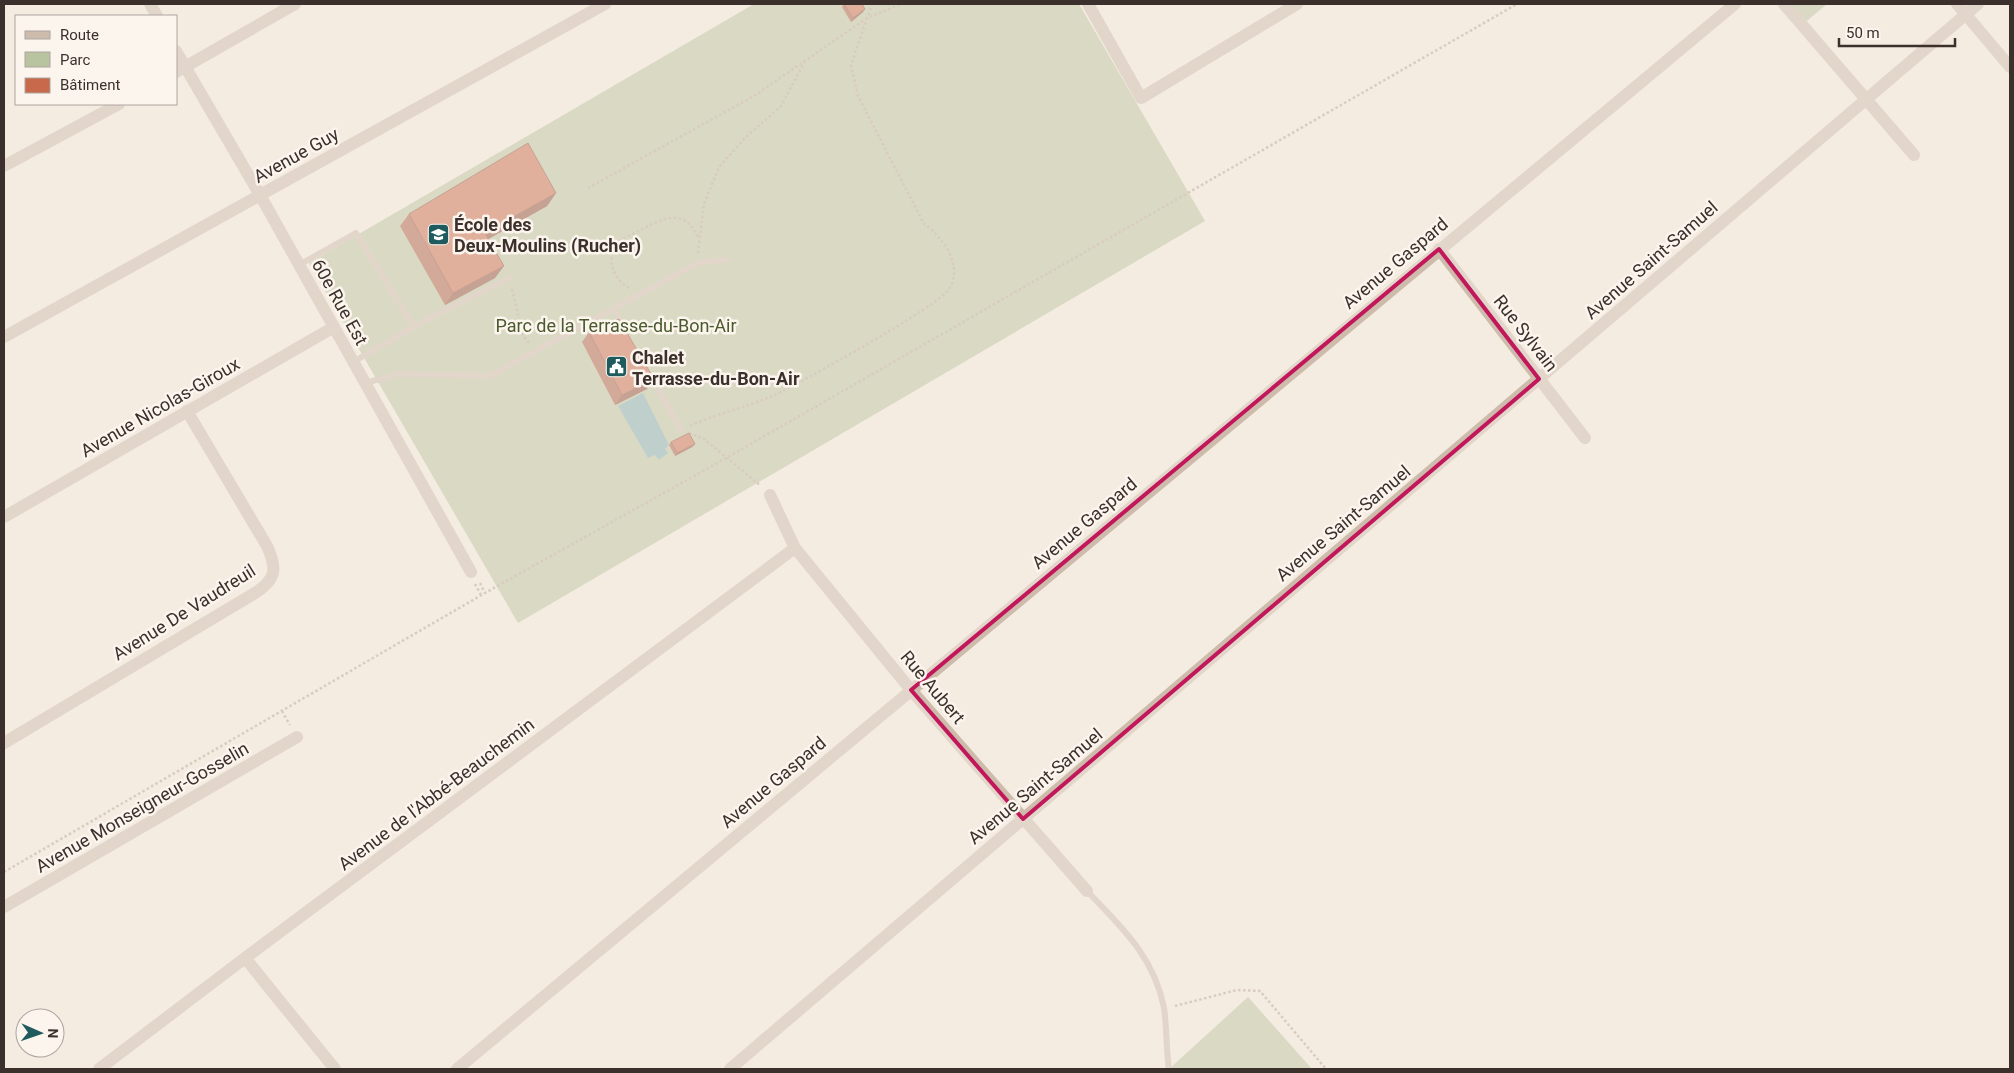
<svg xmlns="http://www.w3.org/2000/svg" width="2014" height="1073" viewBox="0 0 2014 1073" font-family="Roboto,sans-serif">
	<rect width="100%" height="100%" fill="#f4ebe1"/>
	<path fill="#b8c4a0" d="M754,4H1079L1205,221L518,623L309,263Z
		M1784,4H1827L1802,25Z
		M1248,997L1312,1069H1169Z"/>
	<path fill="#7fb0b2" d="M643,393L669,445L665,449L668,453L659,460L655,455L648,458L618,406Z"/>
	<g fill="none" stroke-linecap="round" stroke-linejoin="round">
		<path stroke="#b9a596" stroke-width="2.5" stroke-dasharray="2.5 2.5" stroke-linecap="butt" d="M588,188L754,96L867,18L901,4
			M698,253L704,204L719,167L746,137L781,106L805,61
			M629,288C613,279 604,258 619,242C624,237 633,234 639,231C662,218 684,207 698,237
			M512,289L523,336L530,344
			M690,426C718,413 748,407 775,395C801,382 940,306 950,288C963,265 943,237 924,224L858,96L851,65L872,4
			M689,433L704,439L761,486
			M480,583L485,593
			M475,584L481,595
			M282,711L290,725
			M4,872L485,593L728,457L1517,4
			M1175,1006L1237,990L1260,991L1326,1069"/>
		<path stroke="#cdbbac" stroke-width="6" d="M299,265L356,233L414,327
			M613,308L623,326
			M353,362L428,319L510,278
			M650,374L681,430
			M365,383L399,374L490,376L692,266L701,262L727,260
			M1087,891C1121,927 1154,956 1164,1008C1167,1028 1166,1049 1169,1069"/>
		<path stroke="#cdbbac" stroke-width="12" d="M150,4L157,16
			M1088,4L1141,98L1297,4
			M1784,4L1914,155
			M1957,4L2010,67
			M176,51L260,195L471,572
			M176,72L295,4
			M4,166L119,104
			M1439,249L1585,438
			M4,337L605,4
			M770,495L795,548L911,690L1087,891
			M4,517L334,327
			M4,743L255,593C277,579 277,568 267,546L187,411
			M4,907L297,737
			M245,958L335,1069
			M99,1069L245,958L795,548
			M457,1069L1735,4
			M730,1069L1978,4"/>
	</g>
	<path fill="#ac5a40" d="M844,4L863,12L851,22L842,7Z
		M556,193L547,206L488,239L495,278L445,305L400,226L409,214Z
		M589,332L647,389L615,405L582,342Z
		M671,442L695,444L692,447L675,456L669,445Z"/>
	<path fill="#8c4a34" d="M865,9L863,12L851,22L853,18Z
		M556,193L547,206L476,246L485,233Z
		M504,266L495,278L445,305L453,293Z
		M654,379L647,389L615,405L622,395Z
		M695,444L692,447L675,456L677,453Z"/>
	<path fill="#c8694b" stroke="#8c4a34" d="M844,4H862L865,9L853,18Z
		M528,143L556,193L485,233L504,266L453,293L409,214Z
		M619,319L654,379L622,395L589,332Z
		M689,433L695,444L677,453L671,442Z"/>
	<path d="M0 0H2014V1073H0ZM1439,249L1539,379L1023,819L911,690Z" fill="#f4ebe1" fill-opacity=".55" fill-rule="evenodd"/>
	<path fill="none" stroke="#c2185b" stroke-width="4" stroke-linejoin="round" d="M1439,249L1539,379L1023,819L911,690Z"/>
	<defs>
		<symbol id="school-square" viewBox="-11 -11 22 22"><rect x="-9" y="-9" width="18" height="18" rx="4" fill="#1f5a5e" stroke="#fbf5ee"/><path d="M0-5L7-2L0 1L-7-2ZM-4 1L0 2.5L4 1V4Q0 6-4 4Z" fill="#fff"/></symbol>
		<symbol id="civic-square" viewBox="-11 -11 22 22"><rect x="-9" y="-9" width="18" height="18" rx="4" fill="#1f5a5e" stroke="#fbf5ee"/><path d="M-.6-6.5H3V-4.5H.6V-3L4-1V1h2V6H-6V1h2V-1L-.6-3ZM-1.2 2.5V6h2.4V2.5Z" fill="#fff"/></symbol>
	</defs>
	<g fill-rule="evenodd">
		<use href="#school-square" x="426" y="222" width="25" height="25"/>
		<use href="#civic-square" x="604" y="354" width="25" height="25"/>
	</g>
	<g text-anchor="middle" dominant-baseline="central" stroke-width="5" stroke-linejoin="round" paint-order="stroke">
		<g font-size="18" fill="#3b302b" stroke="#fbf5ee">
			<text transform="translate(296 155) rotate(-29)">Avenue Guy</text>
			<text transform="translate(1651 260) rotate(-41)">Avenue Saint-Samuel</text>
			<text transform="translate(1395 263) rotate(-40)">Avenue Gaspard</text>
			<text transform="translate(340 302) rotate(61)">60e Rue Est</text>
			<text transform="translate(1526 333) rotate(52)">Rue Sylvain</text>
			<text transform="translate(160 407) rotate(-30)">Avenue Nicolas-Giroux</text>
			<text transform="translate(1084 523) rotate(-40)">Avenue Gaspard</text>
			<text transform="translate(1343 523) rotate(-40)">Avenue Saint-Samuel</text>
			<text transform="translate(184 612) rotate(-32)">Avenue De Vaudreuil</text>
			<text transform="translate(933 687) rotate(50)">Rue Aubert</text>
			<text transform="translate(773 782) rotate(-40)">Avenue Gaspard</text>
			<text transform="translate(1035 786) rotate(-40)">Avenue Saint-Samuel</text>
			<text transform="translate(436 794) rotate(-37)">Avenue de l'Abbé-Beauchemin</text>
			<text transform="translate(142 807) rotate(-30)">Avenue Monseigneur-Gosselin</text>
		</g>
		<g font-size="18" font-weight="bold" fill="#3b302b" stroke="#fbf5ee" text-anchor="start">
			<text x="454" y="224">École des<tspan x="454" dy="21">Deux-Moulins (Rucher)</tspan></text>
			<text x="632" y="357">Chalet<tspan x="632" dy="21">Terrasse-du-Bon-Air</tspan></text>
		</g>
		<g font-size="18" fill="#4a5a2e" stroke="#fbf5ee">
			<text x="616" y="325">Parc de la Terrasse-du-Bon-Air</text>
		</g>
	</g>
	<rect width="2014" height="1073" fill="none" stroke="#3b302b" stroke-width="10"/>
	<rect x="15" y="15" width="162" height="90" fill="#fbf5ee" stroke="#aea6a0"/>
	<rect x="25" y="31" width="25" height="8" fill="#cdbbac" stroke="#aea6a0"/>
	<text x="60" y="40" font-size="15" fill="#3b302b">Route</text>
	<rect x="25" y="52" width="25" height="15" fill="#b8c4a0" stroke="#aea6a0"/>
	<text x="60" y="65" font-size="15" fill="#3b302b">Parc</text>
	<rect x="25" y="78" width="25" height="15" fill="#c8694b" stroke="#aea6a0"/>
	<text x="60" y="90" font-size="15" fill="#3b302b">Bâtiment</text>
	<g transform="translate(40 1033) rotate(92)"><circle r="24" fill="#fbf5ee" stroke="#aea6a0"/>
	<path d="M0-4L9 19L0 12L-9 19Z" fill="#1f5a5e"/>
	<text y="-8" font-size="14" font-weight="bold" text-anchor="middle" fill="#3b302b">N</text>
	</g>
	<path d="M1839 38v8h116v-8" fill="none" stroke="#3b302b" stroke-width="2.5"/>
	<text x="1846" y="38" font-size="15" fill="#3b302b" stroke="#fbf5ee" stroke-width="4" paint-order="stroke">50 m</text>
</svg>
